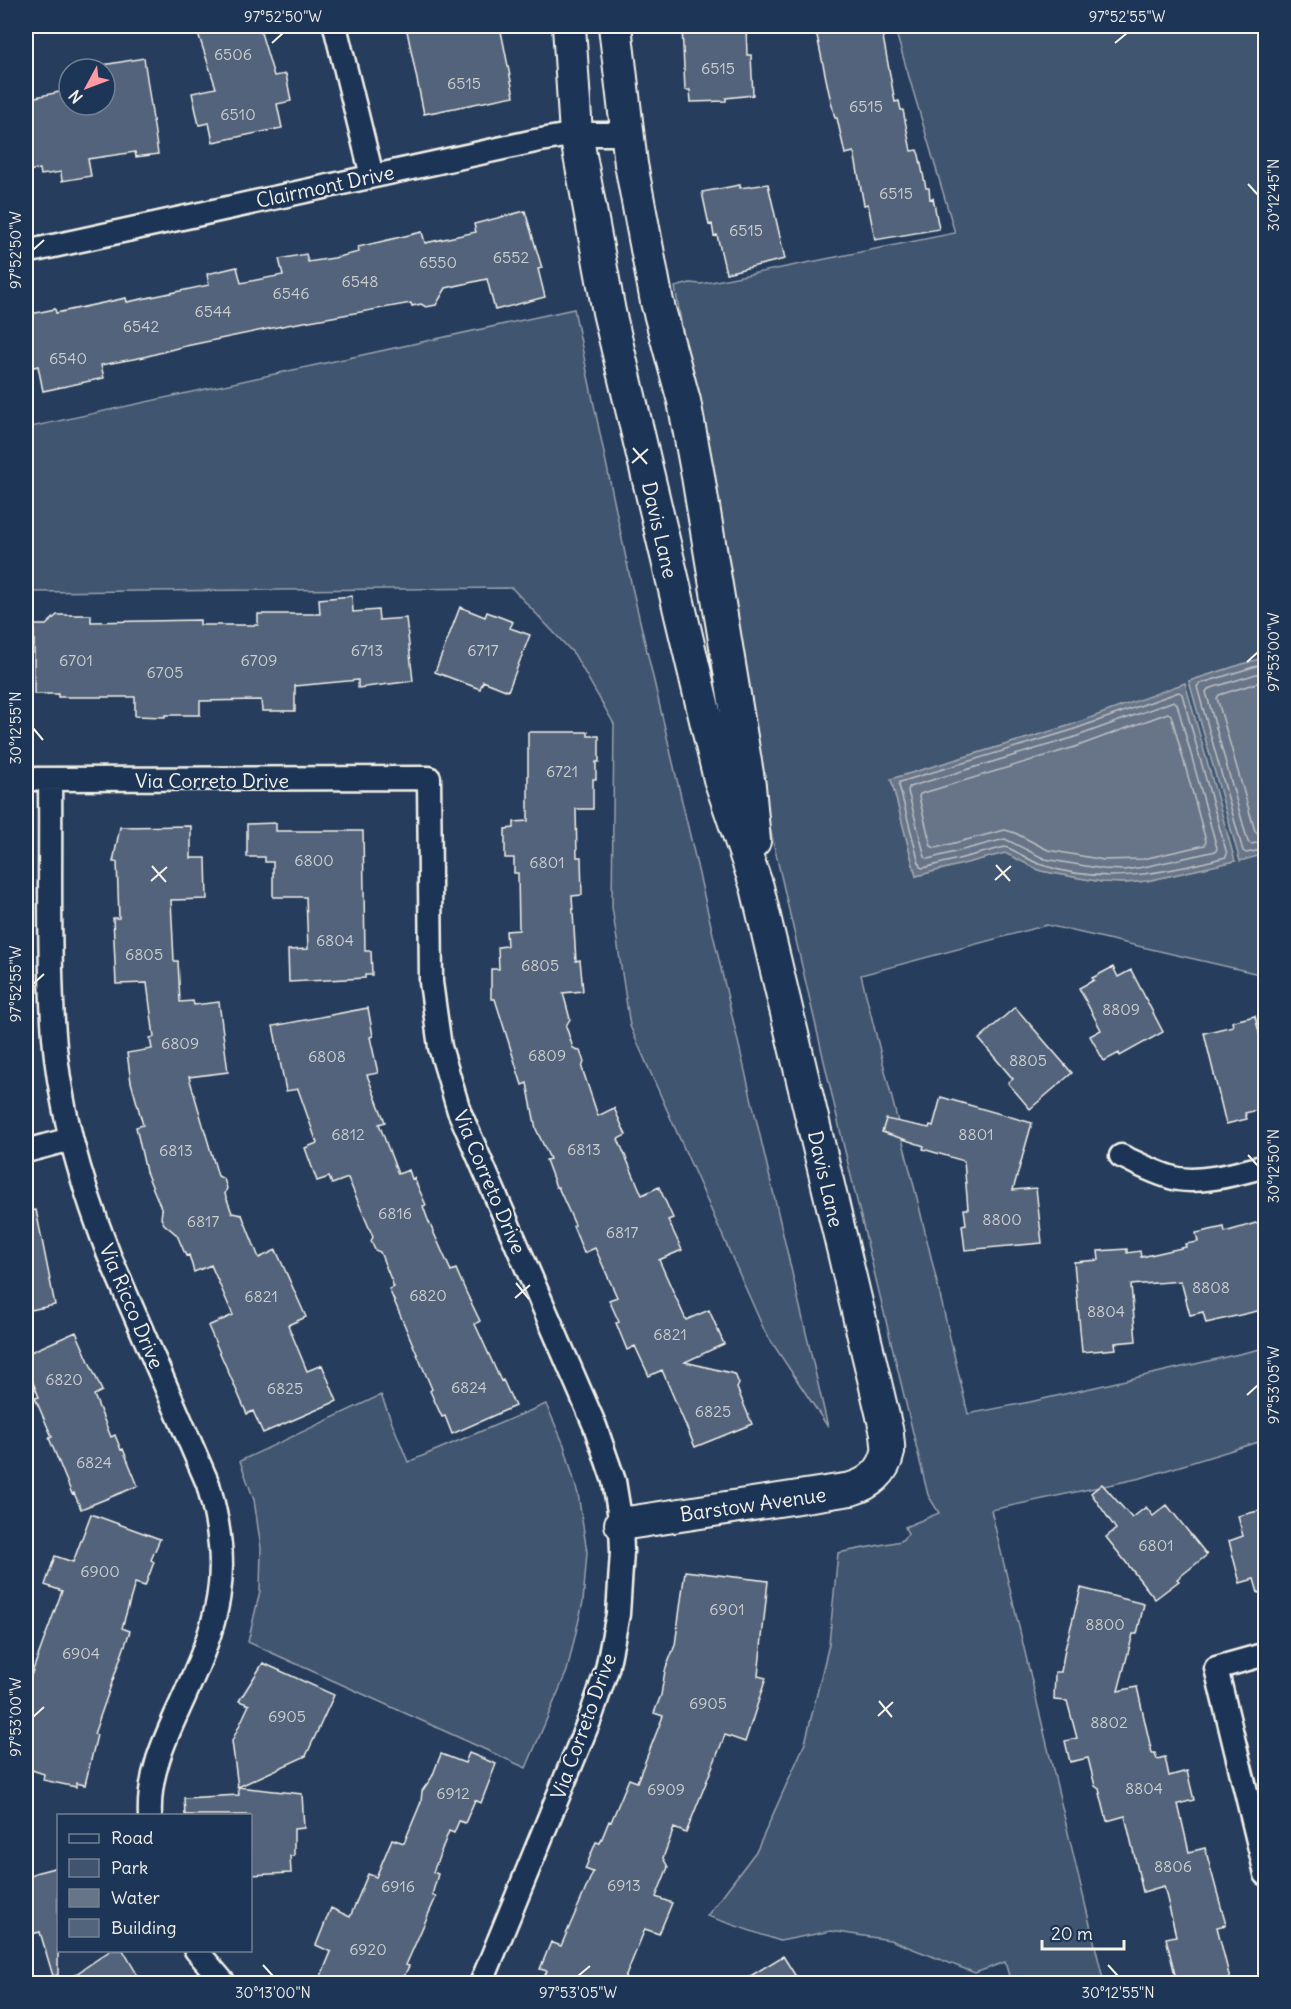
<svg xmlns="http://www.w3.org/2000/svg" width="1291" height="2009" viewBox="0 0 1291 2009" font-family="Delius,sans-serif">
	<rect width="100%" height="100%" fill="#263d5d"/>
	<filter id="ink" filterUnits="userSpaceOnUse"><feTurbulence type="fractalNoise" baseFrequency=".0167" numOctaves="2"/><feDisplacementMap in="SourceGraphic" scale="12" xChannelSelector="R" yChannelSelector="G"/><feConvolveMatrix kernelMatrix="1 2 1 2 8 2 1 2 1" color-interpolation-filters="sRGB"/></filter>
	<g filter="url(#ink)">
		<path fill="#40546f" stroke="#9aa2ac" stroke-width="1.5" fill-rule="evenodd" d="M894,26H1265V657L1189,681L1240,860L1265,854V973L1259,974L1047,925L861,975L918,1202L968,1414L1030,1402L1265,1348V1440L1141,1478L991,1510L1104,1983H1011L1005,1962L975,1973L890,1940L831,1931L780,1941L707,1916L757,1850L805,1743L829,1644L838,1553L901,1541L908,1534L905,1527L939,1513L928,1495L844,1147L766,811L675,287L690,283L701,284L955,233ZM1068,726L1235,861L1147,881L1125,883L1102,882L1041,871L1005,853L916,876L891,779Z
			M574,309L632,587L828,1427L765,1332L630,1026L612,907L614,724L574,654L512,588L26,592V428Z
			M381,1395L408,1462L546,1404L564,1445L578,1494L587,1552L583,1602L567,1671L526,1768L248,1642L260,1591L261,1548L254,1500L240,1461Z"/>
		<path fill="#677588" stroke="#9fa7ae" stroke-width="1.5" d="M1265,657V854L1240,861L1189,681Z
			M1185,683L1235,861L1147,881L1125,883L1102,882L1041,871L1005,853L916,876L891,779L1068,726Z"/>
		<g fill="none" stroke-linecap="round" stroke-linejoin="round">
			<path stroke="#bcbfc2" stroke-width="1.5" d="M1266,663L1199,684L1197,687L1243,851L1246,853L1266,849
				M1266,671L1208,689L1206,692L1248,842L1251,844L1266,841
				M1266,680L1219,695L1217,698L1255,831L1257,833L1266,832
				M1179,692L1182,694L1227,854L1226,857C1165,873 1104,886 1042,865C1029,861 1018,851 1005,847L923,868L920,867L899,785L900,782L1069,731Z
				M1174,701L1177,704L1217,848L1216,851L1144,867L1124,870L1103,869L1045,859L1005,839L928,859L925,857L908,791L909,787L1072,738Z
				M1168,713L1171,715L1206,841L1205,845L1143,859L1104,860L1048,850L1015,833L1005,830L935,848L931,846L919,797L920,794L1075,747Z"/>
		</g>
		<path fill="#52647b" stroke="#f4f1e8" stroke-width="1.5" d="M200,26H259L274,76L286,74L291,101L277,104L282,128L213,142L209,123L199,125L192,93L216,88L198,33L202,32Z
			M406,26H500L514,96L424,114Z
			M682,26H746L747,55H751L753,95L726,98V101L691,102L690,90H685Z
			M815,26H881L895,102L899,101L901,110H903L911,151L917,150L919,155L926,188H929L930,199L933,198L939,229L875,240L868,204L864,205L854,152L845,154L837,118H835L829,93Z
			M144,58L158,154L136,157L135,152L88,159L91,176L62,181L61,172L41,175L40,169L26,171V99L69,90V105H105V69H103V65Z
			M768,184L785,259L726,273L717,235L714,236L712,224L709,225L702,192L740,185V188Z
			M525,211L542,268L538,269L545,297L495,310L487,279L446,288L436,305L426,307L421,304L412,306L411,303L287,325L181,347L144,357L101,365L104,378L43,391L38,366L26,369V315L55,309L56,313L126,298L127,302L209,285L207,274L237,267L241,283L283,275L279,259L306,254L308,262L334,258L359,252L358,247L422,232L425,243L476,232L474,224Z
			M352,596L353,612L378,610L379,620L406,618L413,681L358,688V680L295,686V711H262L261,700L200,701V715H165V717L135,716V697H58V694H34V625H46L57,615H91V622L200,620V625H258V614H320L319,599Z
			M460,607L485,617L487,612L513,622L510,628L530,635L508,691L483,681L480,689L435,672Z
			M528,732H588V736H599V762H596V779H593V809H576L577,857H581L582,895L572,896L576,961L580,960L583,991L563,993L570,1019L566,1026L573,1048L580,1051L584,1062L582,1068L598,1116L614,1108L626,1135L618,1139L642,1195L659,1187L673,1218L668,1220L682,1250L659,1260L686,1320L709,1310L724,1344L685,1362L735,1374L739,1384L737,1388L752,1424L695,1447L662,1370L649,1376L635,1346L627,1350L616,1323L619,1322L609,1300L617,1297L595,1248L584,1253L573,1226L575,1225L558,1187H556L546,1160L550,1159L536,1129L527,1083L522,1085L495,999H491V969H499L498,947L507,946L506,931L519,930L518,873H514V858H505V829L514,828V822L528,821Z
			M276,823V831H363L365,951H371L372,975H365V978L289,982L288,950L308,949L306,897H273V862H265V857H247V824Z
			M191,826V858H206L207,899L171,900L174,961H178L180,1002L193,1001L194,1005L219,1002L228,1072L189,1077L218,1176L224,1179L227,1188L225,1194L232,1213L242,1215L259,1258L276,1250L306,1317L288,1325L307,1371L322,1365L337,1401L263,1433L253,1411L247,1414L208,1326L233,1315L211,1265L194,1272L189,1255L186,1256L177,1235L164,1224L161,1218L162,1210L146,1172L136,1127L143,1125L131,1082L127,1053L152,1049L150,1038L154,1037L147,983L116,984L113,918H119L117,862H113L120,827Z
			M1113,967L1118,977L1131,970L1163,1032L1120,1056L1119,1053L1104,1061L1090,1036L1101,1030L1079,988L1094,980L1092,978Z
			M1015,1007L1072,1073L1030,1109L1008,1083L1013,1079L979,1039Z
			M368,1008L373,1036L370,1037L378,1073L367,1075L385,1122L379,1124L398,1174L409,1170L412,1179L414,1178L426,1205L423,1206L428,1220L451,1271L456,1269L466,1292L480,1321L475,1324L501,1381L503,1380L515,1406L452,1434L445,1416L442,1417L430,1391L432,1389L389,1289L394,1287L380,1252L375,1250L371,1241L373,1237L348,1178L332,1184L329,1177L317,1181L305,1148L317,1143L298,1089L286,1091L273,1026Z
			M1255,1016L1266,1061V1108L1245,1113L1247,1119L1226,1124L1204,1033L1233,1026L1232,1022L1234,1021Z
			M941,1097L1032,1123L1013,1190L1036,1188L1042,1243L965,1250L962,1225L966,1224L964,1209H968L964,1161L923,1149L924,1146L882,1132L886,1119L929,1128L930,1125L933,1126Z
			M36,1210L55,1305L26,1311V1211Z
			M1266,1220V1309L1206,1323L1203,1312L1190,1315L1181,1281L1131,1285L1136,1341L1115,1343L1116,1349L1082,1352L1074,1262L1099,1260L1098,1251L1127,1249V1253L1140,1251L1141,1257L1186,1247L1185,1244L1198,1242L1196,1233L1224,1227L1225,1232Z
			M76,1332L102,1391L94,1395L111,1437L115,1435L121,1450L123,1449L138,1486L81,1509L74,1493L72,1494L49,1438L52,1437L35,1398L39,1397L26,1366V1354Z
			M1102,1484L1132,1518L1146,1507L1153,1516L1167,1505L1207,1555L1177,1579L1179,1581L1155,1599L1106,1537L1116,1529L1091,1493Z
			M1266,1509V1592L1258,1593L1254,1579L1240,1583L1229,1541L1243,1536L1238,1516Z
			M91,1514L160,1539L151,1560L154,1562L145,1586L135,1583L122,1628L130,1631L94,1734L97,1735L85,1785L76,1783V1787L43,1780L44,1774L26,1768V1689L62,1591L45,1585L55,1556L73,1562Z
			M685,1571L768,1581L758,1676L766,1678L745,1742L725,1735L686,1833L674,1828L663,1858L668,1867L656,1897L672,1903L659,1934L645,1929L623,1983H541L547,1971L540,1969L551,1942L561,1946L593,1872L585,1869L596,1842L600,1843L609,1821L611,1822L629,1779L637,1782L663,1716L654,1713L661,1695L665,1671L675,1645Z
			M1081,1588L1144,1604L1137,1634H1133L1118,1691L1137,1687L1152,1753H1155L1157,1759L1165,1757L1169,1776L1187,1771L1194,1800L1178,1804L1189,1852L1205,1848L1226,1925L1217,1927L1231,1983H1177L1166,1938L1176,1936L1164,1886L1143,1892L1125,1816L1107,1821L1099,1789L1095,1786L1088,1758L1070,1762L1065,1741L1077,1738L1067,1701L1054,1700L1055,1672H1061L1065,1649Z
			M263,1663L334,1695L306,1756L238,1787L302,1794L304,1828L294,1829V1856H290L291,1873L250,1875V1815H185L184,1798L239,1795L232,1741L249,1705L239,1701Z
			M469,1753L496,1764L481,1803L475,1800L465,1823L459,1821L454,1833L449,1831L433,1872L438,1874L432,1895L436,1897L406,1965L409,1966L401,1983H318L331,1952L316,1945L331,1908L350,1917L368,1874L376,1877L392,1839L404,1843L421,1802L422,1791L432,1777L441,1754L465,1763Z
			M58,1867V1975L53,1976L40,1932L32,1934L26,1914V1880L35,1873Z
			M111,1950H123L142,1983H63Z
			M783,1956L800,1983H739Z"/>
		<g fill="none" stroke-linecap="round" stroke-linejoin="round">
			<defs>
				<path id="street" d="M335,26L372,176
					M26,252L535,141L576,134H626
					M26,779L429,778L431,982L440,1047L459,1111L595,1426L614,1481L621,1524L622,1552L618,1614L607,1669L591,1716L481,1984
					M50,779C51,860 48,941 53,1021C57,1102 80,1180 109,1255L208,1484C234,1577 219,1620 180,1706C164,1741 148,1775 150,1816
					M26,1151L71,1139
					M1121,1156C1139,1164 1158,1175 1178,1179C1206,1183 1238,1173 1266,1166
					M1266,1654L1216,1668L1266,1874
					M196,1950L225,1984"/>
				<path id="secondary" d="M569,26L576,134L609,312L720,779L757,887L887,1433C887,1439 889,1447 888,1452C884,1472 869,1484 851,1489L621,1524
					M615,26L631,164L657,302L684,401L698,476L749,786L754,841"/>
			</defs>
			<use href="#street" stroke="#f4f1e8" stroke-width="27"/>
			<use href="#secondary" stroke="#f4f1e8" stroke-width="36"/>
			<use href="#street" stroke="#1d3557" stroke-width="22"/>
			<use href="#secondary" stroke="#1d3557" stroke-width="32"/>
		</g>
	</g>
	<path fill="none" stroke="#f4f1e8" stroke-width="2" d="M272,43L283,33M1115,43L1127,33M1248,184L1258,195M33,250L44,240M633,448L647,464M632,463L648,449M1247,662L1258,652M33,728L43,740M996,865L1010,881M152,866L166,882M995,880L1011,866M151,881L167,867M33,984L44,974M1248,1155L1258,1166M516,1283L529,1299M515,1298L530,1285M1247,1395L1258,1385M879,1701L892,1717M878,1716L893,1702M33,1717L44,1707M263,1965L273,1976M1108,1965L1118,1976M578,1976L590,1966"/>
	<g text-anchor="middle" dominant-baseline="central" stroke-width="4.5" stroke-linejoin="round" paint-order="stroke">
		<g font-size="16" fill="#cccecd">
			<text x="233" y="54">6506</text>
			<text x="718" y="68">6515</text>
			<text x="464" y="83">6515</text>
			<text x="866" y="106">6515</text>
			<text x="238" y="114">6510</text>
			<text x="896" y="193">6515</text>
			<text x="746" y="230">6515</text>
			<text x="511" y="257">6552</text>
			<text x="438" y="262">6550</text>
			<text x="360" y="281">6548</text>
			<text x="291" y="293">6546</text>
			<text x="213" y="311">6544</text>
			<text x="141" y="326">6542</text>
			<text x="68" y="358">6540</text>
			<text x="367" y="650">6713</text>
			<text x="483" y="650">6717</text>
			<text x="76" y="660">6701</text>
			<text x="259" y="660">6709</text>
			<text x="165" y="672">6705</text>
			<text x="562" y="771">6721</text>
			<text x="314" y="860">6800</text>
			<text x="547" y="862">6801</text>
			<text x="335" y="940">6804</text>
			<text x="144" y="954">6805</text>
			<text x="540" y="965">6805</text>
			<text x="1121" y="1009">8809</text>
			<text x="180" y="1043">6809</text>
			<text x="547" y="1055">6809</text>
			<text x="327" y="1056">6808</text>
			<text x="1028" y="1060">8805</text>
			<text x="348" y="1134">6812</text>
			<text x="976" y="1134">8801</text>
			<text x="584" y="1149">6813</text>
			<text x="176" y="1150">6813</text>
			<text x="395" y="1213">6816</text>
			<text x="1002" y="1219">8800</text>
			<text x="203" y="1221">6817</text>
			<text x="622" y="1232">6817</text>
			<text x="1211" y="1287">8808</text>
			<text x="428" y="1295">6820</text>
			<text x="261" y="1296">6821</text>
			<text x="1106" y="1311">8804</text>
			<text x="670" y="1334">6821</text>
			<text x="64" y="1379">6820</text>
			<text x="469" y="1387">6824</text>
			<text x="285" y="1388">6825</text>
			<text x="713" y="1411">6825</text>
			<text x="94" y="1462">6824</text>
			<text x="1156" y="1545">6801</text>
			<text x="100" y="1571">6900</text>
			<text x="727" y="1609">6901</text>
			<text x="1105" y="1624">8800</text>
			<text x="81" y="1653">6904</text>
			<text x="708" y="1703">6905</text>
			<text x="287" y="1716">6905</text>
			<text x="1109" y="1722">8802</text>
			<text x="1144" y="1788">8804</text>
			<text x="666" y="1789">6909</text>
			<text x="453" y="1793">6912</text>
			<text x="1173" y="1866">8806</text>
			<text x="624" y="1885">6913</text>
			<text x="398" y="1886">6916</text>
			<text x="368" y="1949">6920</text>
		</g>
		<g font-size="20" fill="#f4f1e8" stroke="#1d3557">
			<text transform="translate(325 186) rotate(-12)">Clairmont Drive</text>
			<text transform="translate(660 530) rotate(77)">Davis Lane</text>
			<text x="212" y="780">Via Correto Drive</text>
			<text transform="translate(826 1179) rotate(77)">Davis Lane</text>
			<text transform="translate(490 1182) rotate(67)">Via Correto Drive</text>
			<text transform="translate(132 1306) rotate(67)">Via Ricco Drive</text>
			<text transform="translate(753 1504) rotate(-8)">Barstow Avenue</text>
			<text transform="translate(583 1726) rotate(-70)">Via Correto Drive</text>
		</g>
	</g>
	<rect width="1291" height="2009" fill="none" stroke="#1d3557" stroke-width="66"/>
	<rect x="57" y="1814" width="195" height="138" fill="#1d3557" stroke="#738091" stroke-width="1.5"/>
	<rect x="69" y="1834" width="30" height="9" fill="#1d3557" stroke="#738091" stroke-width="1.5"/>
	<text x="111" y="1844" font-size="18" fill="#f4f1e8">Road</text>
	<rect x="69" y="1859" width="30" height="18" fill="#40546f" stroke="#738091" stroke-width="1.5"/>
	<text x="111" y="1874" font-size="18" fill="#f4f1e8">Park</text>
	<rect x="69" y="1889" width="30" height="18" fill="#677588" stroke="#738091" stroke-width="1.5"/>
	<text x="111" y="1904" font-size="18" fill="#f4f1e8">Water</text>
	<rect x="69" y="1919" width="30" height="18" fill="#52647b" stroke="#738091" stroke-width="1.5"/>
	<text x="111" y="1934" font-size="18" fill="#f4f1e8">Building</text>
	<g transform="translate(87 87) rotate(229)"><circle r="28" fill="#1d3557" stroke="#738091" stroke-width="1.5"/>
	<path d="M0-4.5L10 22L0 15L-10 22Z" fill="#ff9aa2"/>
	<text y="-9" font-size="16" font-weight="bold" text-anchor="middle" fill="#f4f1e8">N</text>
	</g>
	<path d="M1042 1940v9h82v-9" fill="none" stroke="#f4f1e8" stroke-width="3"/>
	<text x="1051" y="1940" font-size="18" fill="#f4f1e8" stroke="#1d3557" stroke-width="4.5" paint-order="stroke">20 m</text>
	<rect x="33" y="33" width="1225" height="1943" fill="none" stroke="#f4f1e8" stroke-width="2"/>
	<g font-size="15" text-anchor="middle" fill="#f4f1e8">
		<text x="283" y="22">97°52'50"W</text>
		<text x="1127" y="22">97°52'55"W</text>
		<text transform="translate(1274 195) rotate(-90)" y="5">30°12'45"N</text>
		<text transform="translate(16 250) rotate(-90)" y="5">97°52'50"W</text>
		<text transform="translate(1274 652) rotate(-90)" y="5">97°53'00"W</text>
		<text transform="translate(16 728) rotate(-90)" y="5">30°12'55"N</text>
		<text transform="translate(16 984) rotate(-90)" y="5">97°52'55"W</text>
		<text transform="translate(1274 1166) rotate(-90)" y="5">30°12'50"N</text>
		<text transform="translate(1274 1385) rotate(-90)" y="5">97°53'05"W</text>
		<text transform="translate(16 1717) rotate(-90)" y="5">97°53'00"W</text>
		<text x="273" y="1998">30°13'00"N</text>
		<text x="578" y="1998">97°53'05"W</text>
		<text x="1118" y="1998">30°12'55"N</text>
	</g>
</svg>
